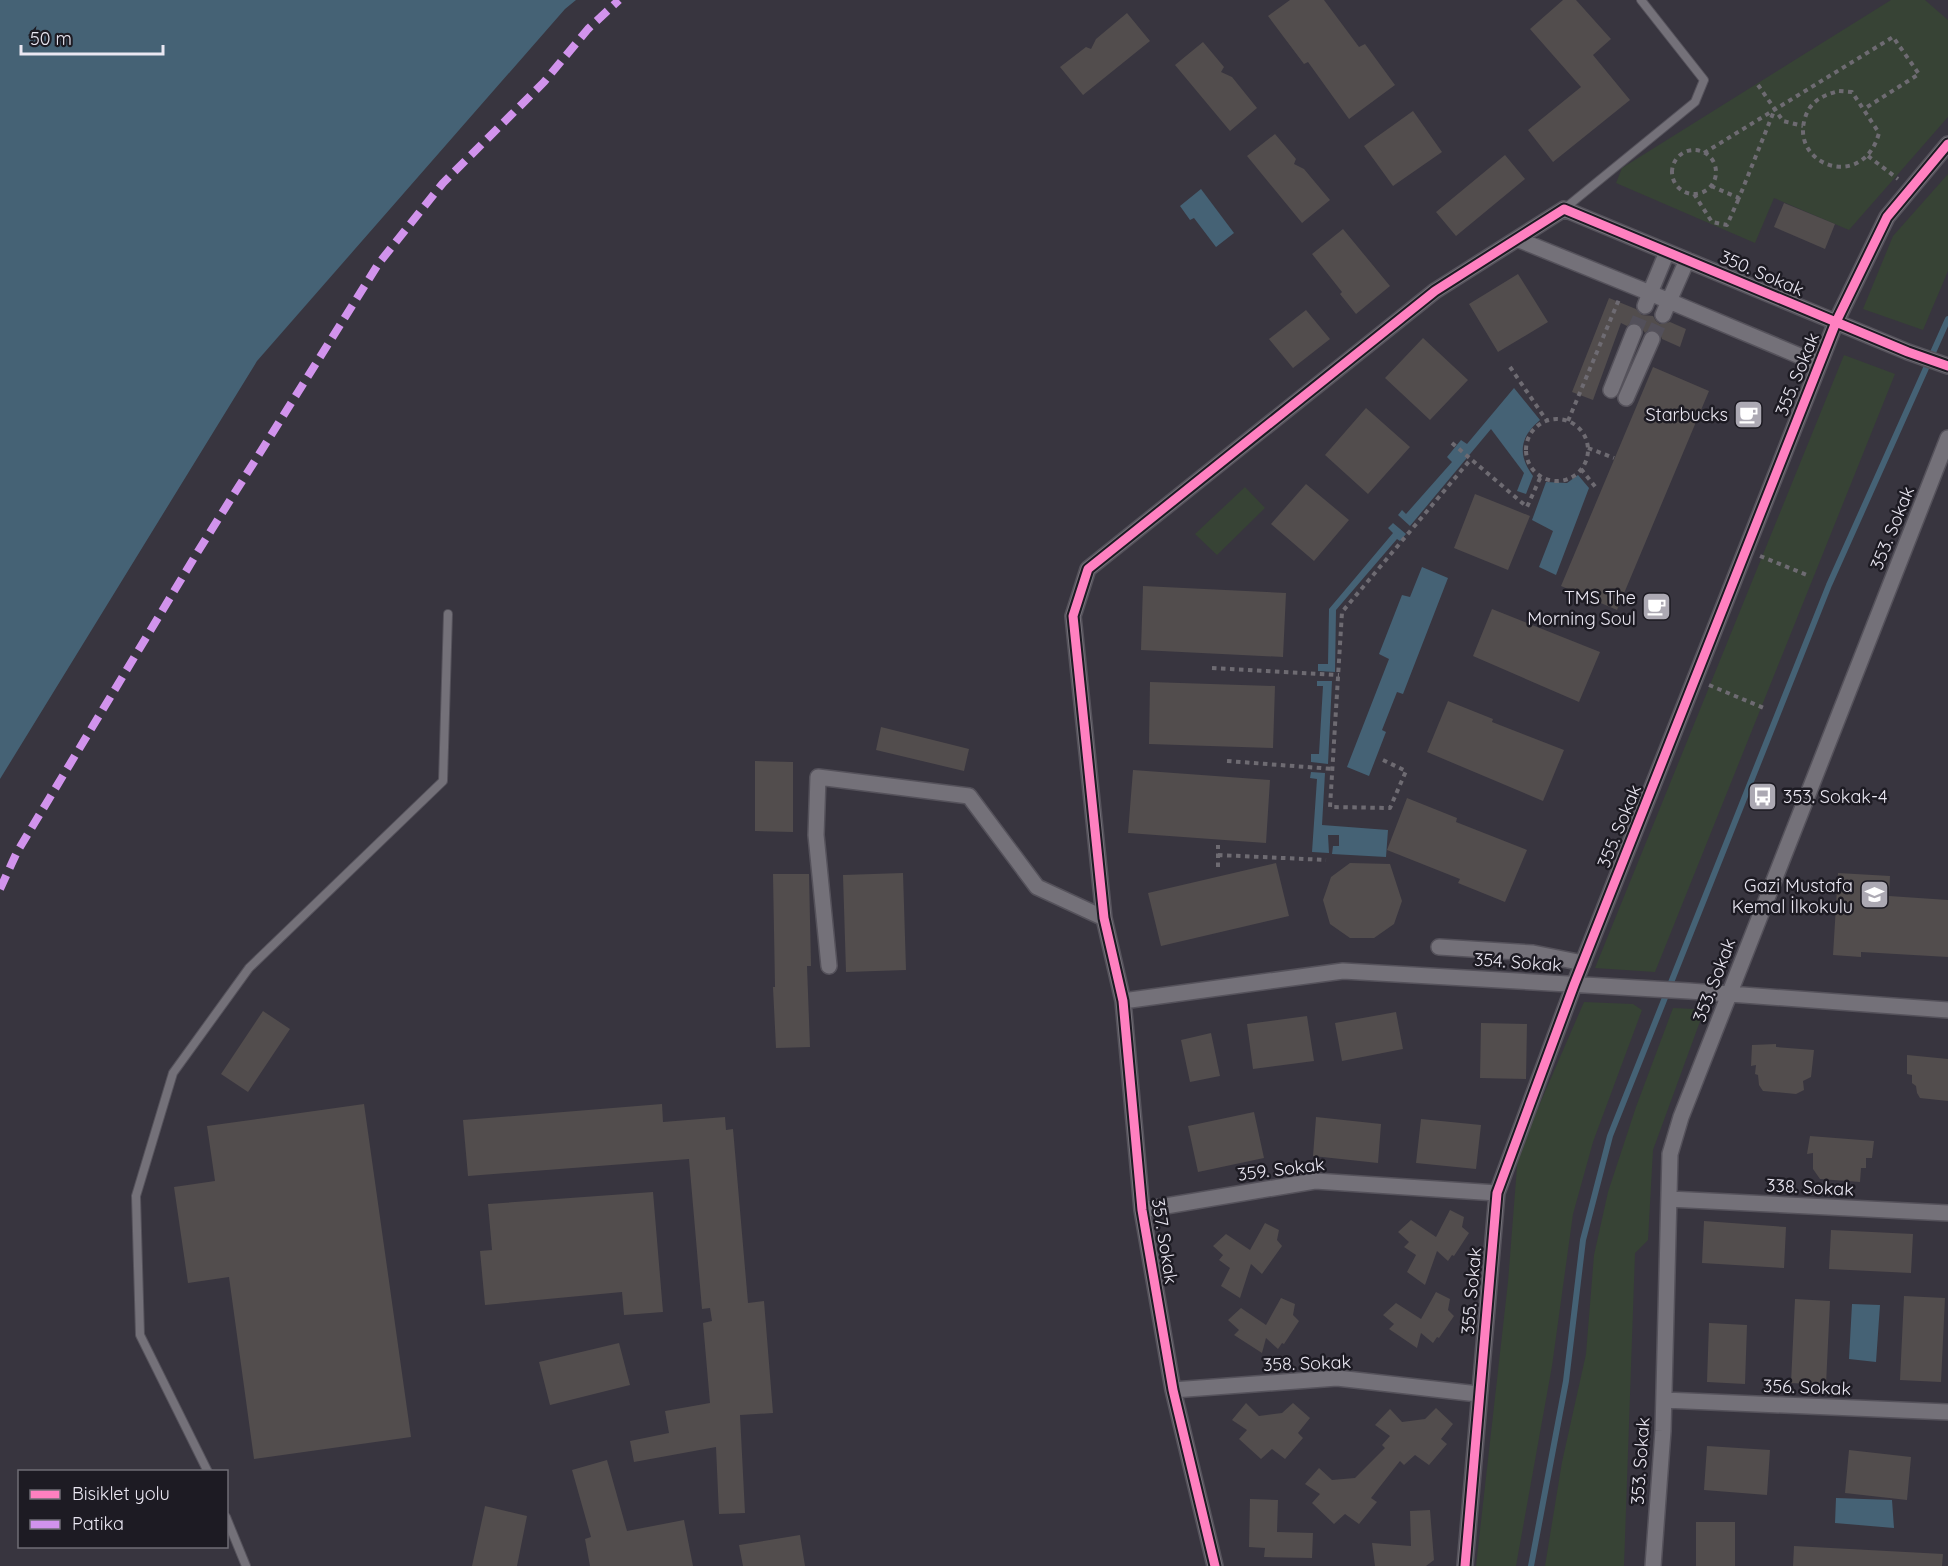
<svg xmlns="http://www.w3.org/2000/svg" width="1948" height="1566" viewBox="0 0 1948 1566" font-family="Quicksand,sans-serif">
	<rect width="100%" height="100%" fill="#38353f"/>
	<path fill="#374335" d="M1891,0H1925L1948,20V117L1849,230L1774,198L1755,243L1616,183L1622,168Z
		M1948,174V271L1923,330L1863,309L1893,236Z
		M1844,355L1895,374L1655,972L1595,968Z
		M1245,487L1265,508L1217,555L1195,534Z
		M1584,1002L1633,1004L1642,1010L1593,1142L1573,1214L1552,1366L1516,1566H1476L1508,1282L1518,1154Z
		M1673,1008L1694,1009L1702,1016L1653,1150L1648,1240L1635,1253L1624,1566H1545L1562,1462L1586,1354L1594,1255L1608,1192L1636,1107Z"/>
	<path fill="#456275" d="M0,0H576L565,9L257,361L0,779Z
		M1201,189L1234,233L1216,247L1194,218L1190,220L1180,206Z
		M1514,388L1540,420C1520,437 1517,454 1533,476L1526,494L1517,491L1524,473L1491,429L1410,526L1398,515L1402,510L1406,514L1452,462L1447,457L1461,440L1467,444Z
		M1578,475L1589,488L1556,575L1539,567L1553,531L1532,520L1546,482L1567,483Z
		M1393,523L1406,534L1400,541L1397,539L1336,610L1335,672L1318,671V664H1328L1329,609L1393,533L1388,528Z
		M1422,567L1448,578L1403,694L1397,692L1382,730L1386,732L1369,776L1347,767L1389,659L1379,654L1402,595L1410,597Z
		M1317,681H1332L1328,764L1311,762V754H1319L1323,686H1317Z
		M1311,772L1325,773L1322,825L1388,830L1386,857L1332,854L1333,846H1339V835H1328L1329,853L1312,852L1317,779L1310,778Z
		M1852,1304L1880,1305L1876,1362L1849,1359Z
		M1836,1498L1892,1500L1894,1528L1835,1523Z"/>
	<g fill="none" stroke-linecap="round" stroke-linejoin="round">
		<path stroke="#456275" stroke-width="6" d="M1531,1566L1566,1381L1583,1240L1610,1136L1829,585L1948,319"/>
	</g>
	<path fill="#524d4d" d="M1290,0H1324L1359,47L1365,44L1395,85L1349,119L1308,62L1304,64L1268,16Z
		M1563,0H1576L1611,39L1593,55L1630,100L1553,162L1528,130L1581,87L1530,29Z
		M1127,13L1150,41L1083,95L1060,67L1086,47L1091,49L1096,39Z
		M1203,42L1224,67L1221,72L1232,77L1257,108L1230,131L1175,65Z
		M1413,111L1442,152L1393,186L1364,146Z
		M1275,134L1296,159L1294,164L1304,169L1330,200L1302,223L1247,156Z
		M1505,155L1525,179L1456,236L1436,212Z
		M1784,203L1835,224L1825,249L1774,227Z
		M1343,229L1390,286L1356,314L1340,294L1342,292L1312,254Z
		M1518,274L1548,322L1498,352L1469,304Z
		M1609,298L1636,309L1642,315L1653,316L1656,321L1660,324L1670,322L1686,329L1680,347L1662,339L1660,334L1655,330L1650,329L1645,333L1638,323H1632L1627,326L1621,323L1593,400L1572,392Z
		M1306,310L1330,339L1293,368L1269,339Z
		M1423,338L1468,380L1430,420L1385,378Z
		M1653,367L1709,391L1617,610L1561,586Z
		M1366,408L1410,447L1368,494L1325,455Z
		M1306,484L1349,520L1314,561L1271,524Z
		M1475,494L1530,516L1508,570L1454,548Z
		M1143,586L1286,593L1283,657L1141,650Z
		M1492,609L1600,652L1579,702L1473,656Z
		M1150,682L1275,686L1273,748L1149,744Z
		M1448,701L1493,719L1492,722L1564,750L1543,801L1427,752Z
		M881,727L969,749L964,771L876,750Z
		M755,761L793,762V832L755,831Z
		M1133,770L1270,780L1266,843L1128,833Z
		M1407,798L1457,818L1456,822L1527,850L1505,902L1458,883L1460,879L1387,850Z
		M1276,863L1289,916L1161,946L1148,893Z
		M1350,863L1390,864L1402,901L1394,924L1374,938H1350L1330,924L1323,900L1331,877Z
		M903,873L906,970L846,972L843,875Z
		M1838,873L1890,876L1889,896L1948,900V957L1861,952V957L1833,955Z
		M773,874H809L811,966H807L810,1047L776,1048L773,987H775Z
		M263,1011L290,1029L248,1092L221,1074Z
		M1396,1012L1403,1049L1342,1061L1335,1023Z
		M1307,1016L1314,1061L1253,1069L1247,1024Z
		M1481,1023L1527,1024L1526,1079L1480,1078Z
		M1211,1033L1220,1076L1190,1082L1181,1040Z
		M1776,1044V1047L1814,1050L1811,1077L1803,1081L1804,1090L1796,1094L1763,1091L1759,1085L1758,1075L1755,1074L1756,1065L1751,1066L1752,1045Z
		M1907,1055L1948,1059V1101L1920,1098L1917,1093L1916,1086L1912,1083V1075L1907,1074Z
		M364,1104L411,1437L254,1459L229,1277L188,1283L174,1187L215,1181L207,1126Z
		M662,1104L663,1122L725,1117L726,1130L733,1129L748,1303L764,1301L773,1413L740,1415L745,1513L719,1514L716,1447L634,1462L630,1441L669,1433L665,1411L710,1403L703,1323L712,1321L710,1308L702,1309L689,1159L468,1176L463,1120Z
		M1254,1112L1264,1158L1198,1172L1188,1126Z
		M1316,1117L1381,1124L1378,1163L1313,1156Z
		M1421,1119L1481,1125L1476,1169L1416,1163Z
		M1810,1136L1874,1141L1872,1158H1866V1168H1861L1860,1182L1820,1179L1813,1169V1153L1807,1154Z
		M653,1192L663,1312L624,1315L622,1292L485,1305L480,1251L492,1250L488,1204Z
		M1450,1210L1464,1217L1462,1227L1469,1233L1454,1256L1452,1255L1448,1261L1437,1251L1425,1285L1407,1272L1416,1255L1404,1247L1409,1242L1398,1232L1411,1220L1436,1237Z
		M1704,1221L1786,1227L1784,1268L1702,1263Z
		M1265,1223L1279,1230L1277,1240L1282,1246L1262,1274L1251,1264L1240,1298L1221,1286L1230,1268L1219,1260L1223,1255L1213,1246L1226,1234L1250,1250Z
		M1831,1230L1913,1234L1911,1273L1829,1269Z
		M1436,1292L1450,1299L1448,1310L1454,1316L1439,1338L1437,1337L1433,1343L1421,1333L1417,1348L1389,1329L1394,1324L1383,1315L1396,1303L1421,1319Z
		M1904,1296L1945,1298L1941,1382L1900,1380Z
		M1281,1298L1295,1304L1293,1315L1299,1321L1284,1344L1282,1343L1278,1349L1266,1338L1262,1353L1234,1335L1239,1330L1228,1320L1241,1308L1266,1325Z
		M1795,1299L1830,1301L1826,1385L1791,1383Z
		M1709,1323L1747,1325L1745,1384L1707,1382Z
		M619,1343L630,1385L550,1405L539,1362Z
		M1246,1403L1259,1416L1282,1413L1293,1403L1310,1418L1298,1433L1303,1438L1285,1459L1272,1449L1261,1459L1239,1439L1247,1430L1232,1420Z
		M1436,1408L1453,1424L1441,1439L1447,1444L1429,1465L1415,1455L1404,1465L1400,1461L1371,1498L1377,1502L1359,1524L1345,1514L1334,1524L1312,1503L1320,1494L1305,1484L1319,1468L1332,1480L1355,1478L1385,1448L1382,1445L1390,1436L1375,1425L1390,1409L1402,1422L1425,1419Z
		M1707,1446L1770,1450L1767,1495L1704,1490Z
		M1849,1450L1911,1457L1907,1500L1845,1493Z
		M607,1460L627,1531L684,1520L693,1566H590L585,1539L591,1537L572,1470Z
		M1250,1499L1278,1500L1277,1532L1313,1533L1312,1558L1264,1557L1265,1548L1249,1547Z
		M485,1506L527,1516L517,1566H472Z
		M1430,1510L1434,1560L1426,1566H1375L1372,1543L1411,1546L1410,1511Z
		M1696,1522H1735V1566H1696Z
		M800,1535L805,1566H743L739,1545Z
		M1794,1546L1943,1554L1942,1566H1793Z"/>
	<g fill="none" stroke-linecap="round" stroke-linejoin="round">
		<path stroke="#53505a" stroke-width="15" stroke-dasharray="15 8" stroke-linecap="butt" d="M1634,332L1645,306
			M1652,339L1663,315"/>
		<defs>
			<path id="service" d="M1564,209L1695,102L1704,80L1641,0
				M208,1472L140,1335L136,1196L173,1073L249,968L443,781L448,614
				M226,1517L246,1566"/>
			<path id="minor" d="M1517,239L1650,293L1645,306
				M1687,260L1669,301L1819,364
				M1663,315L1669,301L1650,293L1667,252
				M1611,390L1634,332
				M1626,398L1652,339
				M1439,947L1533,953L1583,963
				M829,966L816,835L818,777L969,796L1037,887L1104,918
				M1123,1001L1343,971L1689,991L1948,1010
				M1669,1199L1948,1213
				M1142,1210L1315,1181L1497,1193
				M1173,1390L1337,1378L1478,1394
				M1664,1400L1948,1412
				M1215,1566L1173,1390L1142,1210L1123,1001L1104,918L1073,616L1088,569L1435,291L1564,209L1908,352L1948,366
				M1465,1566L1497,1193L1574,985L1836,322L1887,217L1948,144
				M1653,1566L1663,1431L1670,1154L1681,1117L1948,438"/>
		</defs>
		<use href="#service" stroke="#55525b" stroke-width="10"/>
		<use href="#minor" stroke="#55525b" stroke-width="18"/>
		<path stroke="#6e6b72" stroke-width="4" stroke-dasharray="4.5 4.5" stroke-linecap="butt" d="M1758,85L1783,121L1803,126
			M1839,91L1852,92L1879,133C1863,192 1790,165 1805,118C1810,101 1823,95 1839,91Z
			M1672 172a22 22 0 1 1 44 0a22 22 0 1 1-44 0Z
			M1704,153L1893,37L1919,74L1864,109
			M1868,156L1898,179
			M1711,186L1739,198L1774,111
			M1694,194L1712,222L1727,225L1739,198
			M1510,367L1547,421
			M1526 450a31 31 0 1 1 62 0a31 31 0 1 1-62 0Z
			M1568,421L1620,297
			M1452,443L1527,507L1541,476
			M1588,448L1614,458
			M1581,469L1597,489
			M1760,556L1807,575
			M1212,668L1339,675
			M1709,685L1766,709
			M1383,760L1406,771L1390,808L1330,807L1342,612L1471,459
			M1227,761L1333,769
			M1218,855L1326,860
			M1218,867V845"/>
		<use href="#service" stroke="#747179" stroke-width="8"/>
		<use href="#minor" stroke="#747179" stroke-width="15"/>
		<path stroke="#d193ec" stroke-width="8" stroke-dasharray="15 8" stroke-linecap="butt" d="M0,889L17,852L197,553L379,263L443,183L544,82L588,29L619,0"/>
		<defs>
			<path id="cycleway" d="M1215,1566L1173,1390L1142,1210L1123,1001L1104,918L1073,616L1088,569L1435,291L1564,209L1908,352L1948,366
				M1465,1566L1497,1193L1574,985L1836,322L1887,217L1948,144"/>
		</defs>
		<use href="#cycleway" stroke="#1d1b23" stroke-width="13"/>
		<use href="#cycleway" stroke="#ff80c0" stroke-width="9"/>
	</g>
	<defs>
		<symbol id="cafe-square" viewBox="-11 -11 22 22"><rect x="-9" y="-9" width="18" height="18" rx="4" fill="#aca9b3" stroke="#1d1b23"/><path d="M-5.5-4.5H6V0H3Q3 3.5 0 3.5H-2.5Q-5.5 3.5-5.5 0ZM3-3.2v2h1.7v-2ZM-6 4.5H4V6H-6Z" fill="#fff"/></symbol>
		<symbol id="bus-square" viewBox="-11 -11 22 22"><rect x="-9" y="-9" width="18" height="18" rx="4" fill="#aca9b3" stroke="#1d1b23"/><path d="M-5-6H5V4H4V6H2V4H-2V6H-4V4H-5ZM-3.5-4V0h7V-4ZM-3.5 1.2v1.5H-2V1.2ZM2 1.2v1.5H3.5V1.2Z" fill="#fff"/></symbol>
		<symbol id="school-square" viewBox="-11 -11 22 22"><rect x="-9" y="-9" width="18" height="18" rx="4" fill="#aca9b3" stroke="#1d1b23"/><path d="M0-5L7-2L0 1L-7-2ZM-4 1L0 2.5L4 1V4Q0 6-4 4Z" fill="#fff"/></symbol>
	</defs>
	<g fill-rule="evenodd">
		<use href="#cafe-square" x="1732" y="398" width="33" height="33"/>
		<use href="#cafe-square" x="1640" y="590" width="33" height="33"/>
		<use href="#bus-square" x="1746" y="780" width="33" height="33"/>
		<use href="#school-square" x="1858" y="878" width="33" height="33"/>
	</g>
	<g text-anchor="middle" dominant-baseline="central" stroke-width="5" stroke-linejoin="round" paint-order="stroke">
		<g font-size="18" fill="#eae7f2" stroke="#1d1b23">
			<text transform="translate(1762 273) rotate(23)">350. Sokak</text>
			<text transform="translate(1797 374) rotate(-68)">355. Sokak</text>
			<text transform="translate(1892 528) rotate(-68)">353. Sokak</text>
			<text transform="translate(1619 826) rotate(-68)">355. Sokak</text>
			<text transform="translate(1518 962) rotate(4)">354. Sokak</text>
			<text transform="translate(1714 980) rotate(-69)">353. Sokak</text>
			<text transform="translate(1281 1169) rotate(-7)">359. Sokak</text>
			<text transform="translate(1810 1187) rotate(3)">338. Sokak</text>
			<text transform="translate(1165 1241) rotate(81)">357. Sokak</text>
			<text transform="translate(1471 1291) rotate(-85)">355. Sokak</text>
			<text transform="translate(1307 1363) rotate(-2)">358. Sokak</text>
			<text transform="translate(1807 1387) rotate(2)">356. Sokak</text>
			<text transform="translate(1640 1461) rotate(-86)">353. Sokak</text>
		</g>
		<g font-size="18" fill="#eae7f2" stroke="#1d1b23" text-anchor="end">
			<text x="1728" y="414">Starbucks</text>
			<text x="1636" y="597">TMS The<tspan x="1636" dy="21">Morning Soul</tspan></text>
			<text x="1783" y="796" text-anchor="start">353. Sokak-4</text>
			<text x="1853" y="885">Gazi Mustafa<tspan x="1853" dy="21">Kemal İlkokulu</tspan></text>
		</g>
	</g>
	<rect x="18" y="1470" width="210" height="78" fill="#1d1b23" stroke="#6f6d76" stroke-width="1.5"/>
	<rect x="30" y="1490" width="30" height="9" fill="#ff80c0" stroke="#6f6d76" stroke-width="1.5"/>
	<text x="72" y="1500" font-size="18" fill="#eae7f2">Bisiklet yolu</text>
	<rect x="30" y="1520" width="30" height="9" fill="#d193ec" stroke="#6f6d76" stroke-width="1.5"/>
	<text x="72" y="1530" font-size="18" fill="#eae7f2">Patika</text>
	<path d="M21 45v9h142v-9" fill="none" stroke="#eae7f2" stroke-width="3"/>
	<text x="30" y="45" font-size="18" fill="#eae7f2" stroke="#1d1b23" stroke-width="4.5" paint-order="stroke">50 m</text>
</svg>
